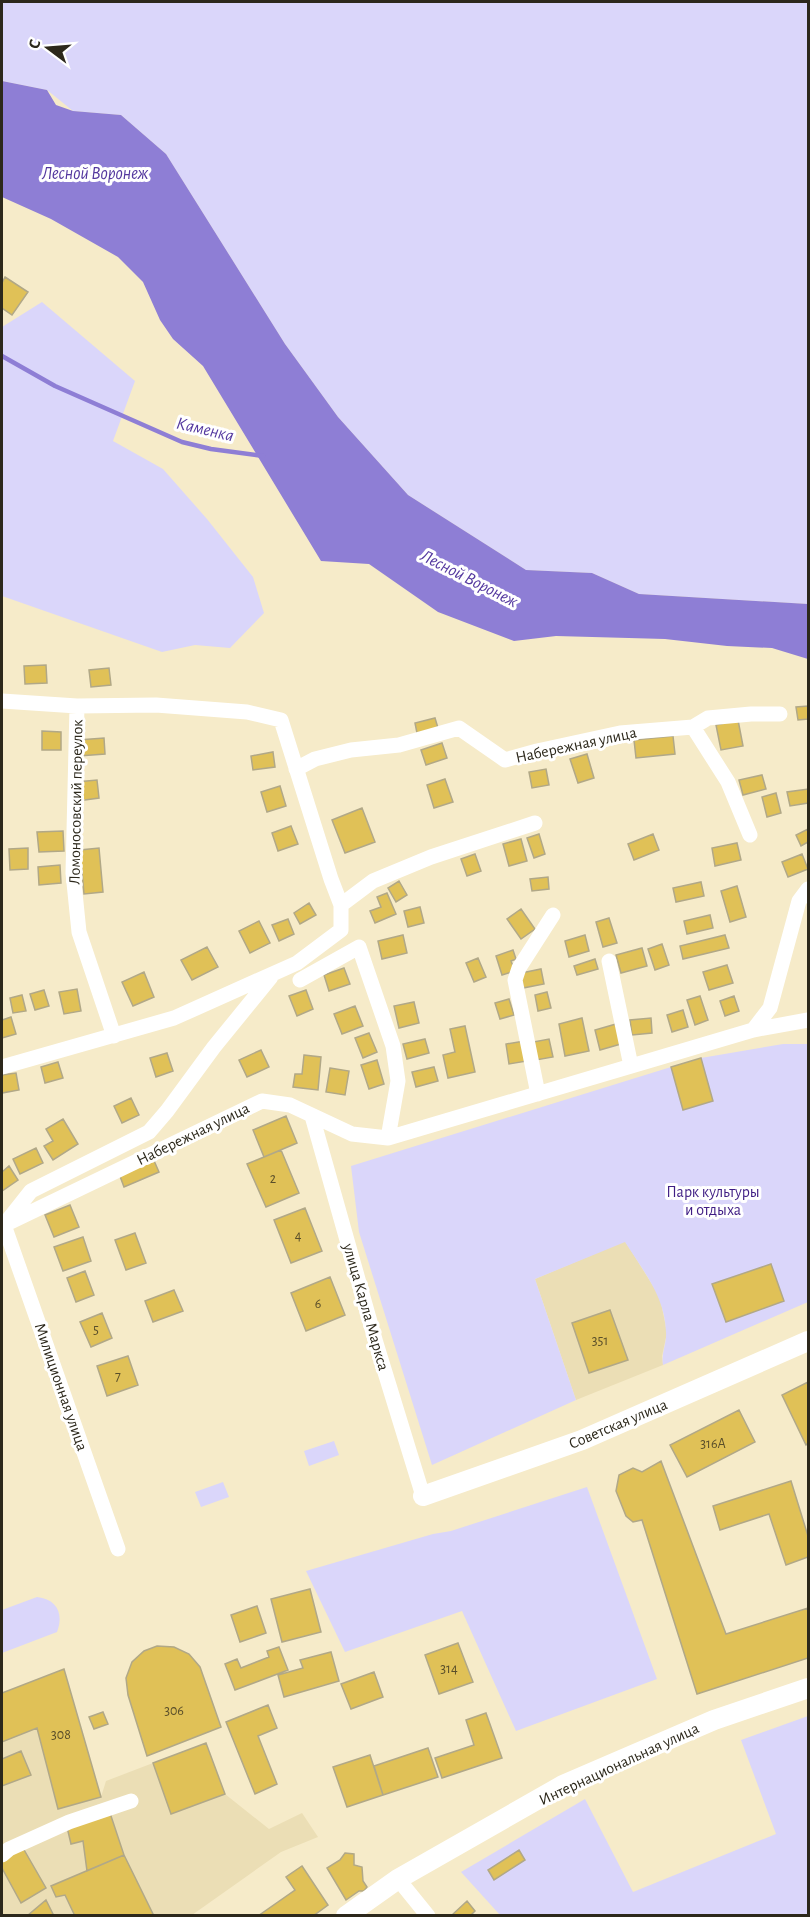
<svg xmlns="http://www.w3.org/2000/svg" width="810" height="1917" viewBox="0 0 810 1917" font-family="'Alegreya Sans',sans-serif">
	<rect width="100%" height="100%" fill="#f6ebc9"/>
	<path fill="#ebdeb5" d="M625,1241L660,1297L667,1333L662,1356L663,1365L576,1400L535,1279Z
		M37,1728L58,1809L101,1797L106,1781L153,1763L171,1813L225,1794L269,1829L302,1813L318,1837L281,1852L192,1915L2,1916V1742Z"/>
	<path fill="#dad6fa" d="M2,2H808V604L639,594L592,573L526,570L408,495L338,417L285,344L166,154L121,115L73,111L47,90L2,81Z
		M42,302L135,381L113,441L163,469L207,519L253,577L264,613L230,648L195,645L162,652L2,596V327Z
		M783,1044H808V1302L663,1365C661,1353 667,1343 666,1332C665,1296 643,1271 625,1242L535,1279L576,1400L432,1465L359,1232L351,1166L671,1067L684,1110L713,1101L701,1058Z
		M334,1441L339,1455L309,1466L304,1451Z
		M223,1482L229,1497L201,1507L195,1492Z
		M587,1487L657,1679L516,1731L462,1611L345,1652L306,1571L433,1534L451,1531Z
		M37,1597C57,1599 64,1614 57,1632L2,1653V1610Z
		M808,1716V1915H500L461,1872L585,1799L633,1892L776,1834L741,1740Z"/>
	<path fill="#8e7ed5" d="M2,81L47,90L56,105L73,111L121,115L166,154L285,344L338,417L408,495L526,570L592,573L639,594L808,604V659L772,648L727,646L665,639L556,636L514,641L438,612L369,564L321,561L203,366L173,339L160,320L143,282L118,257L51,219L2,197Z"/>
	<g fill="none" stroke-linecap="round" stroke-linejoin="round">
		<path stroke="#8e7ed5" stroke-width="4.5" d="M2,356L55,386L182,442L211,449L263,456"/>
	</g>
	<path fill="#e0c157" stroke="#b1a887" stroke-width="1.5" d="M5,277L28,292L12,315L2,308V283Z
		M46,665L47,683L25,684L24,666Z
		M109,668L111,685L91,687L89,670Z
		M808,706V719L798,720L796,707Z
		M435,718L438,728L417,733L415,723Z
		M738,720L743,746L721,750L716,725Z
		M42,731L61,732V750H42Z
		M673,736L675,754L636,758L634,740Z
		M104,738L105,754L79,756L78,740Z
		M442,743L447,758L426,765L421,750Z
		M273,752L275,767L253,770L251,756Z
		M587,754L594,778L578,783L570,759Z
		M546,769L549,785L532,788L529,772Z
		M762,775L766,789L743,795L739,780Z
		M445,779L453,802L434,808L427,785Z
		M97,780L99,798L78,801L76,782Z
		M280,786L286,806L267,812L261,792Z
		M808,789V803L790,806L787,792Z
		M776,793L781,813L767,817L762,797Z
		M362,808L375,842L345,853L332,820Z
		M291,826L298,844L278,851L272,833Z
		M808,829V842L801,846L796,835Z
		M63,831L64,851L39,852L37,832Z
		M539,834L545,854L534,858L527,838Z
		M653,834L659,850L634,860L628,844Z
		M521,839L527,861L509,866L503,844Z
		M737,843L741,860L715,866L712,848Z
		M28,848V869L10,870L9,849Z
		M99,848L103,892L84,894L80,850Z
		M475,854L481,871L467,876L461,859Z
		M802,854L808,869L788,877L782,862Z
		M60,865L61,883L39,885L38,867Z
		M548,877L549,889L532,891L530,879Z
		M399,881L407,895L396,902L388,888Z
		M701,882L704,896L676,902L673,888Z
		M737,886L746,917L730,922L721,891Z
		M387,893L396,914L375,923L370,911L381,907L377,897Z
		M309,903L316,915L300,924L294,913Z
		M420,907L424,923L408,927L404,911Z
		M521,909L535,929L521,939L507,919Z
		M710,915L713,928L687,934L684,921Z
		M609,918L617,943L603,947L596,922Z
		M288,919L294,934L279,941L272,925Z
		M259,921L270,943L250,953L239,931Z
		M403,935L407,953L382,959L378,941Z
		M585,935L589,951L569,957L565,941Z
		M725,935L729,948L683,959L680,946Z
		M662,944L669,965L655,970L648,949Z
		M207,947L218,967L192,980L181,960Z
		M642,948L647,966L621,973L616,955Z
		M513,950L516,959L511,961L515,971L502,975L496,956Z
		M478,958L486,977L474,982L466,963Z
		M595,959L598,969L577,975L574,966Z
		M727,965L733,983L709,990L703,972Z
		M344,968L350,984L329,991L324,975Z
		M541,969L544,984L523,988L521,973Z
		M144,972L154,997L133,1006L122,982Z
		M77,989L81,1011L64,1014L59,992Z
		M44,990L49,1006L35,1010L30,994Z
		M306,990L313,1009L297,1016L289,996Z
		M547,992L551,1008L538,1011L535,995Z
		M22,995L26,1011L13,1013L10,998Z
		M700,996L708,1020L695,1025L687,1000Z
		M734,996L739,1011L725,1016L720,1001Z
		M509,999L514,1015L500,1019L495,1003Z
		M414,1002L419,1023L399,1028L394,1006Z
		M355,1006L363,1026L342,1034L334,1014Z
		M683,1010L688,1027L672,1032L667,1015Z
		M11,1017L16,1034L2,1038V1020Z
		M582,1018L589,1051L565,1056L559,1024Z
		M651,1018L652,1033L632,1035L630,1020Z
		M616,1024L621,1044L600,1050L595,1030Z
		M465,1026L475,1072L448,1078L443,1055L455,1052L450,1029Z
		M369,1033L377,1052L363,1058L355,1038Z
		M425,1039L429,1053L407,1059L403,1044Z
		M549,1039L553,1057L536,1060L533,1042Z
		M524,1041L527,1061L509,1064L506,1044Z
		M261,1050L269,1067L247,1077L239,1060Z
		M167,1053L173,1071L156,1077L150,1058Z
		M304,1055L321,1057L318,1090L293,1087L295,1074H302Z
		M701,1058L713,1101L683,1110L671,1067Z
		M377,1060L384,1084L369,1089L361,1065Z
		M58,1062L63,1078L45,1083L41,1067Z
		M434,1067L438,1081L416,1087L412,1072Z
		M330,1068L349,1071L345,1095L326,1092Z
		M16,1073L19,1090L2,1093V1075Z
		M131,1098L139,1115L122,1123L114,1106Z
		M286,1116L297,1143L264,1157L253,1130Z
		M63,1119L78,1144L53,1160L44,1146L53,1141L46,1129Z
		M36,1148L43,1163L20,1174L13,1159Z
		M281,1150L299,1193L266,1207L247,1164Z
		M152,1156L159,1172L124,1187L118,1171Z
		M9,1166L18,1180L2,1191V1172Z
		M70,1205L79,1227L54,1237L45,1215Z
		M305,1208L322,1251L291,1263L274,1220Z
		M135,1233L146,1263L126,1270L115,1240Z
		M83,1237L91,1261L63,1271L54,1247Z
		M771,1264L784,1301L726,1322L712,1284Z
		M85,1271L94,1295L76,1302L67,1278Z
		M330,1277L345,1315L306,1331L291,1293Z
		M174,1290L183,1311L153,1322L145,1301Z
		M610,1310L628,1360L589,1373L572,1323Z
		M102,1313L112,1338L91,1347L80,1322Z
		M128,1356L138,1385L107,1396L97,1366Z
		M808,1382V1443L806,1445L782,1395Z
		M739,1410L755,1442L687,1477L670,1445Z
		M661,1461L726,1634L808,1608V1658L697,1694L642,1520L633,1522L626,1516L616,1491L619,1475L633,1468L642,1472Z
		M791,1481L808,1536V1557L786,1565L769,1514L720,1530L713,1506Z
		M310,1589L321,1632L282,1642L271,1599Z
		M257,1606L266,1633L240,1642L231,1615Z
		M458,1643L473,1682L439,1694L425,1655Z
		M157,1646L174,1647L189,1654L200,1667L221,1727L147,1756L128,1695L126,1678L132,1662L144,1651Z
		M279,1647L288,1670L235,1690L225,1664L237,1659L241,1668L269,1657L267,1651Z
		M331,1652L339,1681L284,1697L278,1675L303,1668L300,1660Z
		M64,1669L101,1797L58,1809L37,1728L2,1742V1693Z
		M374,1672L383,1697L351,1709L341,1684Z
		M268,1705L277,1728L258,1736L277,1784L255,1794L226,1722Z
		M103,1712L108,1724L94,1729L89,1717Z
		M486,1713L502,1758L442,1778L435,1758L474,1745L466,1720Z
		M206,1743L225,1794L171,1814L153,1763Z
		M428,1748L438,1777L383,1795L374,1766Z
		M21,1751L31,1775L2,1786V1759Z
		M370,1755L383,1795L347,1807L333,1767Z
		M110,1813L124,1855L87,1871L83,1841L71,1844L67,1827Z
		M23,1848L46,1888L21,1903L2,1868V1860Z
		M519,1850L525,1860L494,1880L488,1870Z
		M345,1853L354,1854V1865L362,1867L363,1881L367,1887L364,1891H359L346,1900L327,1868L340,1860Z
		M124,1855L154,1916H75L65,1895L56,1897L51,1886Z
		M302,1866L328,1905L313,1916H258L295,1890L286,1877Z
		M46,1900L54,1916H27Z
		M467,1901L475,1911L470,1916H451Z"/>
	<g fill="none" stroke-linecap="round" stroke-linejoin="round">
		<path stroke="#fff" stroke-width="15" d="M2,701L77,706L156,705L247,712L281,720L331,879L341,905V930L297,963L174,1018L2,1067
			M77,706L73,873L79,932L114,1036
			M693,727L728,782L750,835
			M296,769L315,759L351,750L399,745L459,728L505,760L537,751L620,733L693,727L708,718L751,714H780
			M341,905L373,881L431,857L535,823
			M609,961L631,1066
			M300,980L359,947L393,1046L398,1081L388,1138
			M753,1030L770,1008L799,901L808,889
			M538,1094L515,980L519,968L553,915
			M312,1116L376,1343L423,1496
			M8,1220L31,1191L149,1132L167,1111L214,1047L271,977
			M4,1225L118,1549
			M2,1226L262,1101L290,1105L352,1134L388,1138L753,1030L808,1020
			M2,1855L9,1849L69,1822L131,1801
			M398,1879L428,1916"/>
		<path stroke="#fff" stroke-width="20" d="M423,1496L582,1440L808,1341
			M346,1916L398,1879L563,1785L714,1720L808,1688"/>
	</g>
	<g text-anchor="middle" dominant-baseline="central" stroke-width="6" stroke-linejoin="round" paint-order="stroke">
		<g font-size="14" fill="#594e2a">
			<text x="273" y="1179">2</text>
			<text x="298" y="1236">4</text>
			<text x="318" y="1304">6</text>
			<text x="96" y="1330">5</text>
			<text x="600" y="1341">351</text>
			<text x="118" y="1376">7</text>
			<text x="713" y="1444">316А</text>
			<text x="449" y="1669">314</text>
			<text x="174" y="1711">306</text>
			<text x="61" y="1735">308</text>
		</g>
		<g font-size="16" fill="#2c281b" stroke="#fff">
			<text transform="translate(576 745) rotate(-12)">Набережная улица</text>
			<text transform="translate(76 802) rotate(-89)">Ломоносовский переулок</text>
			<text transform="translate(193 1134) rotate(-26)">Набережная улица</text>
			<text transform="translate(366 1307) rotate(74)">улица Карла Маркса</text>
			<text transform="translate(61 1387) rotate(71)">Милиционная улица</text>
			<text transform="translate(618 1424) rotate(-23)">Советская улица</text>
			<text transform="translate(619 1764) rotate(-25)">Интернациональная улица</text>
		</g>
		<g font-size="16" fill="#3f1d84" stroke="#fff">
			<text x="713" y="1192">Парк культуры<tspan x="713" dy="18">и отдыха</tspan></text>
		</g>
		<g font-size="18" font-style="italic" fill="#54389f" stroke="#fff">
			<text x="95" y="174">Лесной Воронеж</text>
			<text transform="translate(205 430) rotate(13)">Каменка</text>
			<text transform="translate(469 579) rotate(27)">Лесной Воронеж</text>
		</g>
	</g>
	<rect width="810" height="1917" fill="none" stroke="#2c281b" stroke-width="6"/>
	<g transform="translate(48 48) rotate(286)" stroke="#ffffff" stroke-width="4.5" paint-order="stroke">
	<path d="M0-4.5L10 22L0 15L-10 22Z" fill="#2c281b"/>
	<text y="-9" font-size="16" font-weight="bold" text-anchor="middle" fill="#2c281b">С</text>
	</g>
</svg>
